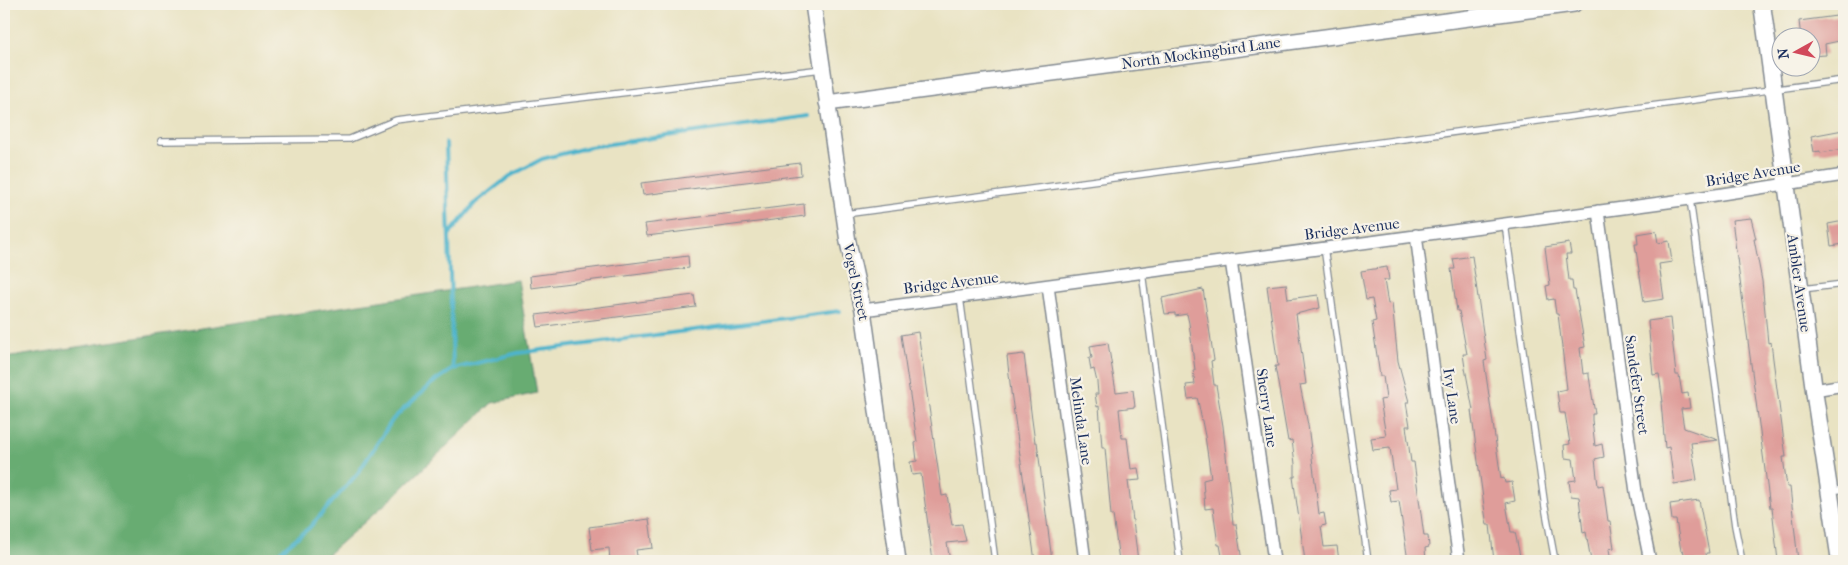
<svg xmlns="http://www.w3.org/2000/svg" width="1848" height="565" viewBox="0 0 1848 565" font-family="'IM FELL French Canon',serif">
	<rect width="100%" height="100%" fill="#f7f3e8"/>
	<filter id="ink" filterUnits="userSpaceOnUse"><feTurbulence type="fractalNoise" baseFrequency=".02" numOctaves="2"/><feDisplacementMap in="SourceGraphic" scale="10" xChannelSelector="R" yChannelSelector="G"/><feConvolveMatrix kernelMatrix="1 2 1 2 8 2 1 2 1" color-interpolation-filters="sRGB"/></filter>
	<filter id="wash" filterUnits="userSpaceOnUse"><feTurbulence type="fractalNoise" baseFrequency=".0096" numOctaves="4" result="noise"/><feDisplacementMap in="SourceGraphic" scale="20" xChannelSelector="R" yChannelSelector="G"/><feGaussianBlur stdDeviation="1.12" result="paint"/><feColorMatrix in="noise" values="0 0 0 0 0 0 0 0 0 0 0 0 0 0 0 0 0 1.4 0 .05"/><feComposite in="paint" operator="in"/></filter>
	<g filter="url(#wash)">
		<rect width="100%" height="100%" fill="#e9e3c3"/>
		<path fill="#67ac72" stroke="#416e68" d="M518,280L537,393L492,403L391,499L320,561H4V358Z"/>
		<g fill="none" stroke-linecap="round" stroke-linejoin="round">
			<path stroke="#4db4cc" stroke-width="4" d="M446,143L453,369
				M449,235L475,203L510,176L542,159L589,147L808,116
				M268,561L309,528L358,473L393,419L431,384L453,369L518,353L840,311"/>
		</g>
		<g id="blocks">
			<path fill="#df9d9a" d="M1844,15V40L1825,44L1826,55L1810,56V38H1801L1799,21Z
				M1843,130L1844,149L1820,153V151L1814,152L1811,136Z
				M800,163L801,175L643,195L641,183Z
				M804,204L805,216L647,236L645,224Z
				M1751,218L1756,239H1754L1762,281L1768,343L1771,342L1773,359L1786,457H1783L1787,487H1790L1798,561H1778L1772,508H1770L1732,220Z
				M1844,221V244L1831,246L1828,224Z
				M1656,231L1658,243L1669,241L1672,262L1659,264L1664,299L1644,302L1635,244H1638L1637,234Z
				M1569,243L1571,254H1566L1569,280H1572L1573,290H1575L1585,347L1580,348L1583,374L1589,373V376L1595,414H1592V420L1595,446L1602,444L1604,457L1595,459L1598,486L1603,485L1608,521H1610L1614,548L1609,549L1611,561H1591L1586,532L1583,533L1579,497L1571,496L1569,481L1576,480L1573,459L1565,458L1564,445L1570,444L1565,413H1560L1557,391L1567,389L1558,314H1556L1554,299L1548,300L1546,286L1550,285L1545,247Z
				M688,256L689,268L531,288L530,276Z
				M1472,256L1487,360L1484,361L1501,479L1504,478L1505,483L1512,482L1515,501L1506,503L1511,532H1515L1521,561H1494L1490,525H1487L1485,513L1471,410H1473L1465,368L1463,354H1467L1459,311H1457L1451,269H1455L1453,259Z
				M1387,267L1389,280H1384L1388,304L1392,303L1398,361L1409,402H1406L1410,426H1406L1411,462H1414L1424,536H1428L1429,547L1425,548L1426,561H1408L1399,501L1391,502L1389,490L1396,489L1390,448L1373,450L1371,438L1386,436L1380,400L1386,399L1383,376H1380L1372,322L1376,321L1372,299L1366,300L1361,271Z
				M1286,284L1288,299L1318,295L1320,308L1296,314L1306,384L1300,385L1308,425L1319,514L1324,513L1326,525L1321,526L1324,547L1337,546L1339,561H1305L1293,477H1295V464L1292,440L1288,441L1275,366H1278L1267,286Z
				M1203,289L1214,360L1211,361L1214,385H1216L1223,426L1233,524H1236L1242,561H1223L1220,545H1218L1213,508L1205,509L1203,480L1211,478L1205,436L1198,401L1197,398L1188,399L1186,385L1195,384L1193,370H1195L1189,323L1187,314L1175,316V313L1165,314L1162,298Z
				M694,295L696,307L538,327L536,315Z
				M1670,318L1676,375H1679L1682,394L1688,393L1690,408L1681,409L1684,428L1718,440L1691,443L1697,480L1674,484L1669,447L1665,448L1661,402H1663L1659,374L1653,375L1648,321Z
				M918,332L942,496L947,495L952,525L962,524L966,541L947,543L950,561H933L921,474L912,475L910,462L917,461L915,443L917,442L901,335Z
				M1108,343L1116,392L1133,390L1135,407L1119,409L1122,438H1127L1131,469L1138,468L1140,480L1128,481L1138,561H1119L1113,515H1111L1105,448H1102L1099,406L1097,407L1095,394H1098L1097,382L1094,369L1091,370L1089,358H1092L1090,346Z
				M1024,354L1032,420L1035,442H1037L1052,561H1035L1011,392L1007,356Z
				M1699,500L1709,553H1706L1707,561H1686L1683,550L1681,551L1676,520H1672L1670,504Z
				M649,519L653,548L636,550L638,561H610L609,548L592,550L589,527Z"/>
		</g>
	</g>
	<g filter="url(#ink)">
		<use href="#blocks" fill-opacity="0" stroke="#828990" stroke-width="1"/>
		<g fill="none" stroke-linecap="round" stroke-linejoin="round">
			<defs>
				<path id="service" d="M161,141L350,139L396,120L822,69
					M1690,199L1735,526L1742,561
					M845,214L1844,80
					M1505,224L1545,507L1555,561
					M1324,247L1368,561
					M1142,272L1180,561
					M1802,289L1844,284
					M960,297L995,561
					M1831,491L1844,489"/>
				<path id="minor" d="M1598,211L1636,492L1650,561
					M1416,235L1459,561
					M1231,260L1274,561
					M1048,286L1085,561
					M863,310L1690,199L1844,175
					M1814,390L1844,385"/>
				<path id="tertiary" d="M813,4L848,242L863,310L898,561
					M827,103L1574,4"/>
				<path id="secondary" d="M1762,4L1814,390L1840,561"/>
			</defs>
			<use href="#service" stroke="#828990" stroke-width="8"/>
			<use href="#minor" stroke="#828990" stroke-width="14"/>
			<use href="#tertiary" stroke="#828990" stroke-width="18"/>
			<use href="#secondary" stroke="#828990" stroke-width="19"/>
			<use href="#service" stroke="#fff" stroke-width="5.5"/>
			<use href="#minor" stroke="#fff" stroke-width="11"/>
			<use href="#tertiary" stroke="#fff" stroke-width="15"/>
			<use href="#secondary" stroke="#fff" stroke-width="16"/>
		</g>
	</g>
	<g text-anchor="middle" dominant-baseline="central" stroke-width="4.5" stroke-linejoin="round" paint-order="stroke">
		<g font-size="15" fill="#1b2f5e" stroke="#f7f3e8">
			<text transform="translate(1201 53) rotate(-8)">North Mockingbird Lane</text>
			<text transform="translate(1753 174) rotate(-9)">Bridge Avenue</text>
			<text transform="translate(1352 229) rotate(-7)">Bridge Avenue</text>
			<text transform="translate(856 282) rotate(78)">Vogel Street</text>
			<text transform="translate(951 283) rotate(-7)">Bridge Avenue</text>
			<text transform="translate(1799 283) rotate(82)">Ambler Avenue</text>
			<text transform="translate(1637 385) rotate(82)">Sandefer Street</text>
			<text transform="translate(1452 396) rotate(82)">Ivy Lane</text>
			<text transform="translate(1267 408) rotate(82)">Sherry Lane</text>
			<text transform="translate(1081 421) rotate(82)">Melinda Lane</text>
		</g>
	</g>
	<rect width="1848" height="565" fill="none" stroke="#f7f3e8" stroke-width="20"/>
	<g transform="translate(1796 52) rotate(262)"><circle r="24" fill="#f7f3e8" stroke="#9fa5b1"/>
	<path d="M0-4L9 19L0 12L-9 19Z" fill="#d1495b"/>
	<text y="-8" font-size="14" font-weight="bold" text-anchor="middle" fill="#1b2f5e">N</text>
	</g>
</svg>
